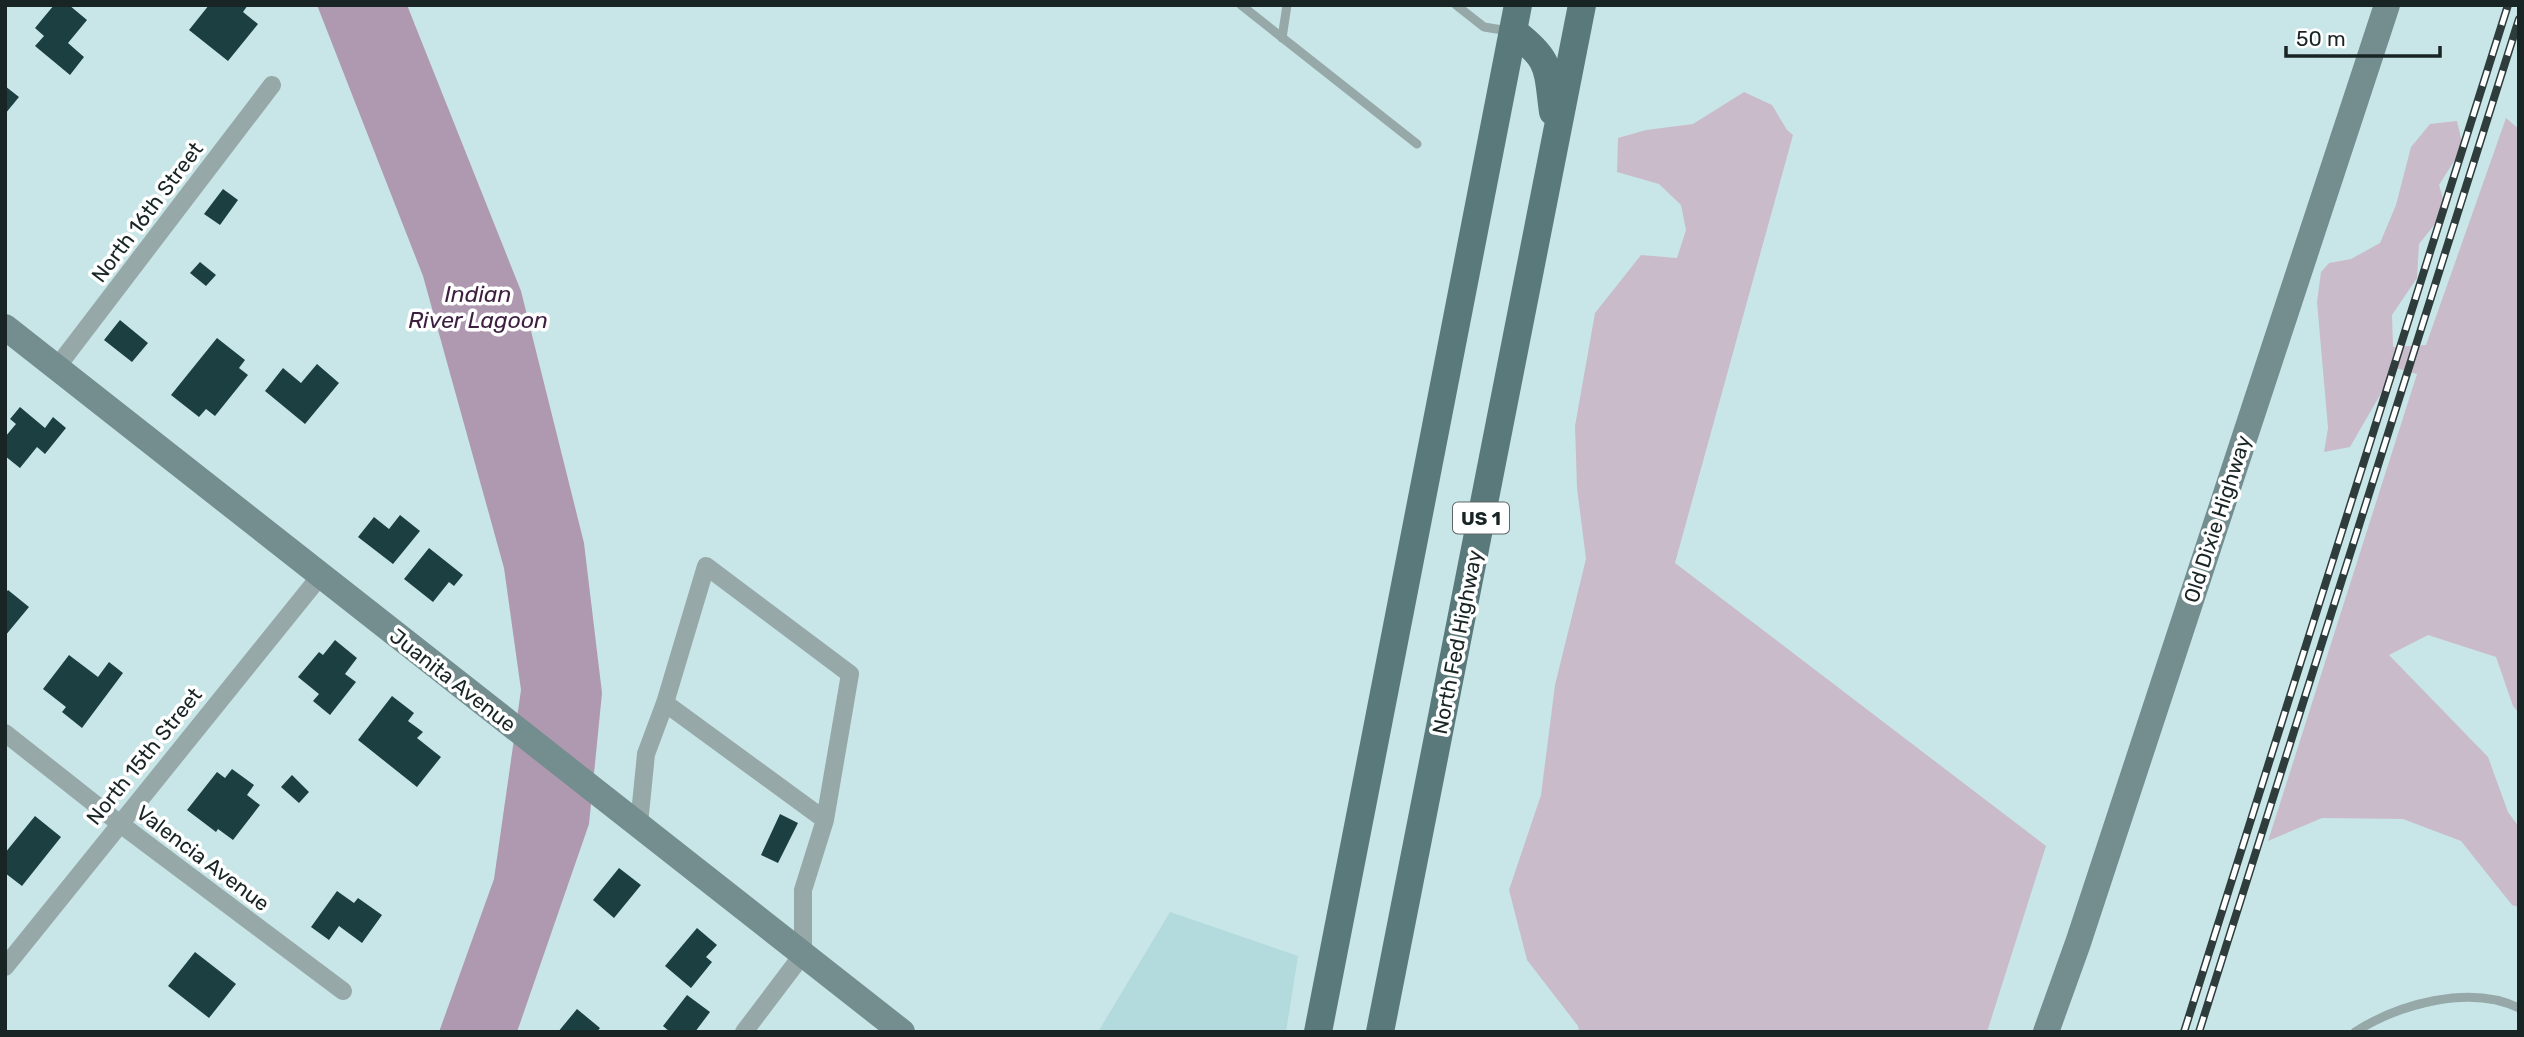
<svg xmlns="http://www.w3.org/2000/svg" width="2524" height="1037" viewBox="0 0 2524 1037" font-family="Rubik,sans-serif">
	<rect width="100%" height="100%" fill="#c8e6e8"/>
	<path fill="#b3dadc" d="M1170,912L1298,956L1286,1032H1098Z"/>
	<path fill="#cabbca" d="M1744,92L1772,105L1787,130L1793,135L1675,563L2046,846L1987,1032H1579L1578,1026L1527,960L1509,890L1541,795L1555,685L1586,559L1577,488L1575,426L1595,313L1641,255L1677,258L1686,230L1681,205L1659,184L1617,172L1618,138L1646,130L1693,124Z
		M2506,118L2519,129V713L2513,706L2496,657L2428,635L2389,655L2488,757L2508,812L2519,827V907L2512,905L2461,841L2403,819L2322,818L2268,841L2417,374L2392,367L2380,395L2350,447L2324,452L2328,428L2317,302L2321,272L2329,263L2351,259L2380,243L2396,205L2411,147L2430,124L2457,121L2463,147L2439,185L2444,202L2439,219L2419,244L2417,278L2392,315L2393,347L2426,345Z"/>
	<path fill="#af99b0" d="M317,5H407L521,291L584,543L602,693L589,824L517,1032H439L494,879L521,690L504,568L423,276Z"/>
	<path fill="#1c4042" d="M54,5H69L87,20L68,43L84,57L70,75L35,46L44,36L35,28Z
		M209,5H248L243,12L258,24L228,61L189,30Z
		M5,86L19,97L5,114Z
		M223,189L238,200L220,225L204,214Z
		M200,262L216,275L206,286L190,273Z
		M120,320L148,343L132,362L104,340Z
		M217,338L245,360L239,368L248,375L215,416L206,409L199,417L171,395Z
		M317,364L339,383L305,424L265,391L283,368L301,383Z
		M20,407L45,428L53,417L66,428L45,454L37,447L20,468L5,456V437L16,424L10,419Z
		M400,515L420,531L393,564L358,537L374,517L389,529Z
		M429,548L463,575L454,586L449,582L433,602L404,579Z
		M8,590L29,607L5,636V594Z
		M335,640L357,658L345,674L356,682L330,715L313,701L319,694L298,677L319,652L323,655Z
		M69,655L98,677L109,662L123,673L82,728L62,712L66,707L43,689Z
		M392,696L414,713L408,721L423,732L417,738L441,757L417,787L358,740Z
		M232,769L254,785L247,795L260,805L233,840L218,829L216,832L187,810L217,772L225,778Z
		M292,775L309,792L299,803L281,787Z
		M780,814L798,823L778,863L761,855Z
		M35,816L61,837L22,886L5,873V853Z
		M619,868L641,885L614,918L593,900Z
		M337,891L354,903L358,898L382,915L362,943L339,926L329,940L311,927Z
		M697,928L717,945L706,957L712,962L691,988L665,966Z
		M195,952L236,984L209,1018L168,986Z
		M687,995L710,1012L695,1032H670L663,1026Z
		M577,1009L600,1028L597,1032H558Z"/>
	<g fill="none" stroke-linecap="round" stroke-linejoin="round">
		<path stroke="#97a8a9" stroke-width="9" d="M1241,5L1417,144
			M1456,5L1484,27L1509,31
			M1282,38L1287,5
			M2355,1032C2399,1004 2470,984 2519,1008"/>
		<path stroke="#97a8a9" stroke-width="18" d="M57,367L272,85
			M665,703L825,820
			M5,733L119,823L343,991
			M639,824L646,754L665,703L706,566L850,674L825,820L803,890V954L744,1032
			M5,967L321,575"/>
		<path stroke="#748d8e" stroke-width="26" d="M5,327L902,1032
			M2046,1032L2078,943L2387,5"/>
		<path stroke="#5a797b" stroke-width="28" d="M1513,31C1551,60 1547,67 1553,112
			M1318,1032L1518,5
			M1380,1032L1582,5"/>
		<defs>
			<path id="rail" d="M2184,1032L2508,5
				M2199,1032L2519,19"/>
		</defs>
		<use href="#rail" stroke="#2e3c3c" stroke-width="8"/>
		<use href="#rail" stroke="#fff" stroke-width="5" stroke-dasharray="16" stroke-linecap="butt"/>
	</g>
	<g text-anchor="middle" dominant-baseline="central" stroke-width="7" stroke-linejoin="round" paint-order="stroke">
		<rect fill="#fff" stroke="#5e6666" stroke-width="2" x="1453" y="502.5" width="56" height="31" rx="5"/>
		<g font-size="19" font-weight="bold" fill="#192525">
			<text x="1481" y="518">US 1</text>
		</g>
		<g font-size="21" fill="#192525" stroke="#fff">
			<text transform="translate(147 212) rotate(-53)">North 16th Street</text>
			<text transform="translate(2217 519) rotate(-72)">Old Dixie Highway</text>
			<text transform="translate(1457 642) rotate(-79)">North Fed Highway</text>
			<text transform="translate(453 680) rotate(38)">Juanita Avenue</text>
			<text transform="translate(144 756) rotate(-51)">North 15th Street</text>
			<text transform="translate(203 858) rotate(37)">Valencia Avenue</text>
		</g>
		<g font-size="23" font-style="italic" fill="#3d1e3f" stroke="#fff">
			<text x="478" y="294">Indian<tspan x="478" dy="26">River Lagoon</tspan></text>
		</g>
	</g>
	<rect width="2524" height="1037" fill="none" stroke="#192525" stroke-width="14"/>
	<path d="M2286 46v10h154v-10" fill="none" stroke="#192525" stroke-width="3.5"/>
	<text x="2296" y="46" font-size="21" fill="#192525" stroke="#ffffff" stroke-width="5" paint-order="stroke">50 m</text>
</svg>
